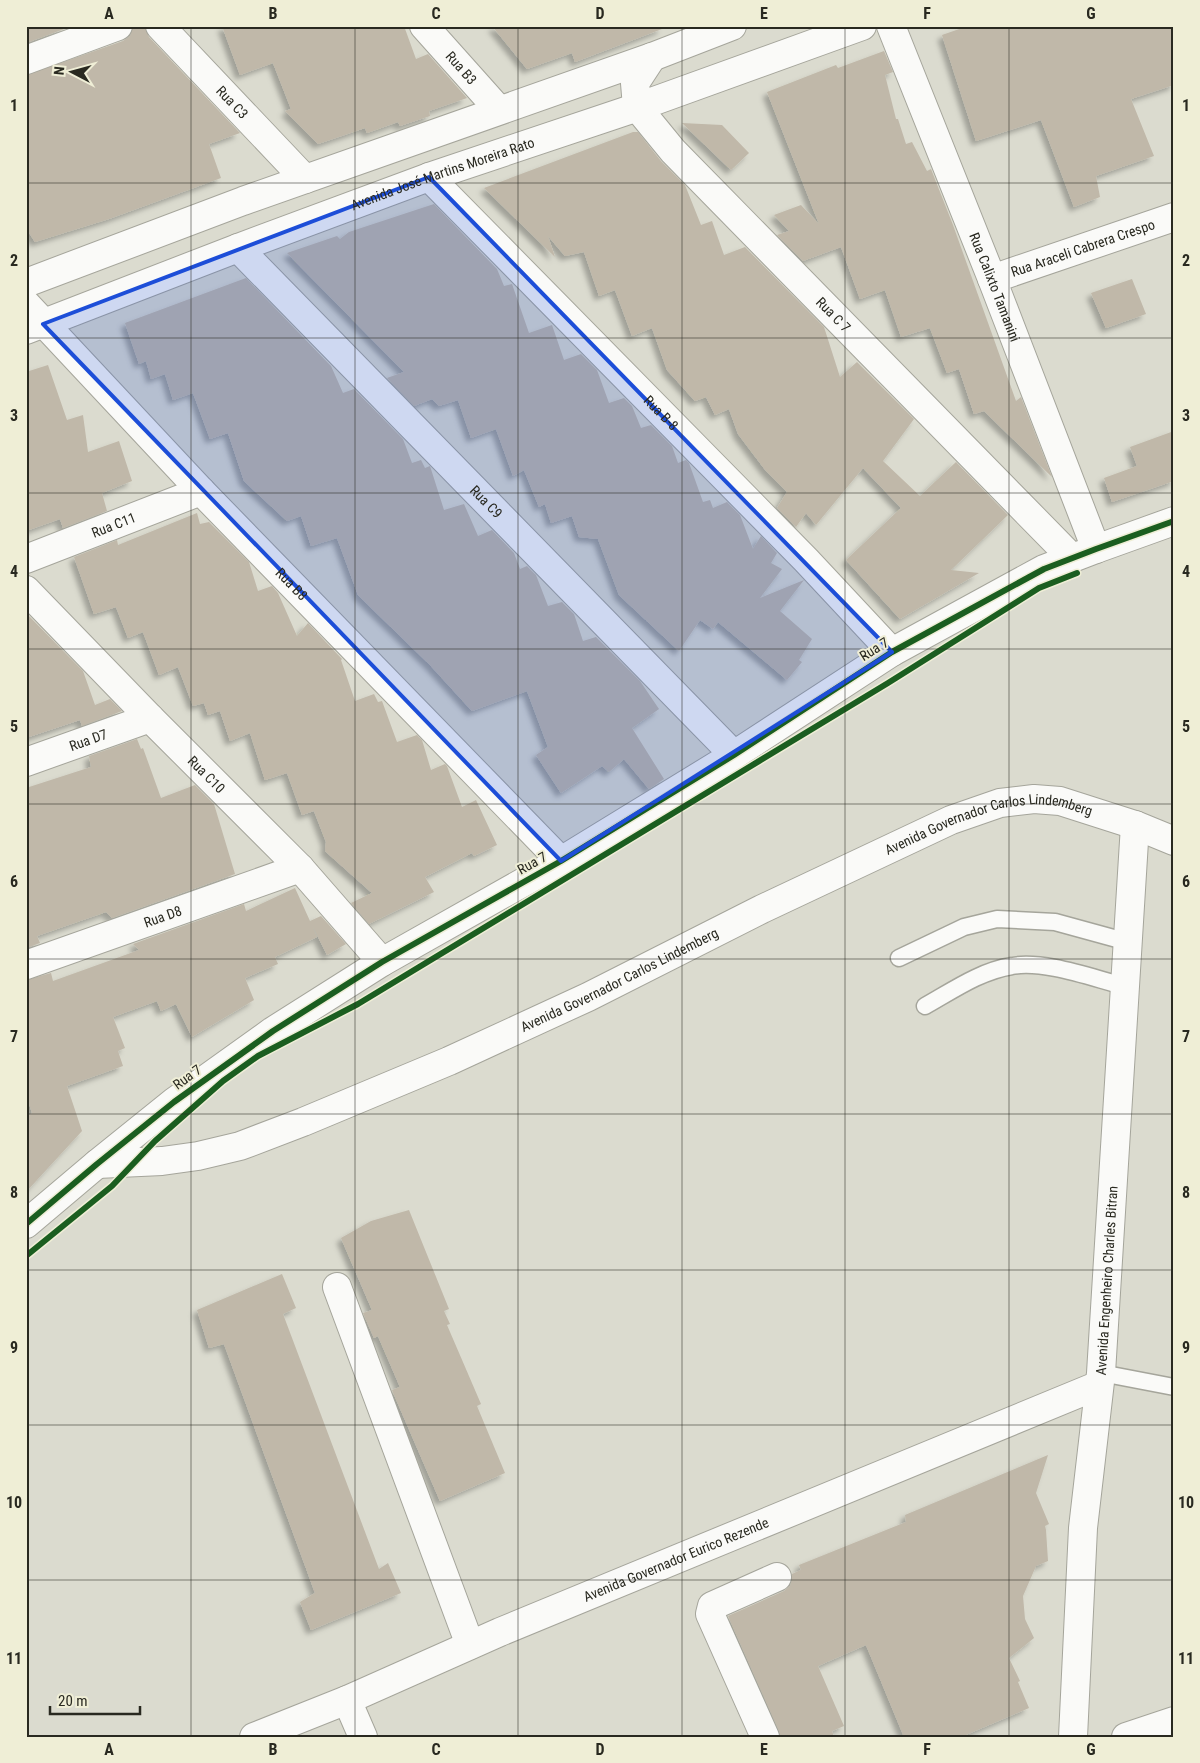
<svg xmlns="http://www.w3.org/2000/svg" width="1200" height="1763" viewBox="0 0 1200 1763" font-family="'Roboto Condensed',sans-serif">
	<defs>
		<filter id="shadow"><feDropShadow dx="-4.5" dy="4.5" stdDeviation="2.5" flood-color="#0004"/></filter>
	</defs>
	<rect width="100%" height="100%" fill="#dbdbcf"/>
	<path fill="#c0b8a9" filter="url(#shadow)" d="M26,26H72L26,43Z
		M133,26H145L149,37L240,133L209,144L221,178L109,219L35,242L26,228V75L123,41L130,36Z
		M222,26H404L416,59L428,54L467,98L429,111L430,116L400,126L398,122L367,133L365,128L318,144L285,111L291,109L273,63L240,75Z
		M492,26H662V29L575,62L572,53L527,69Z
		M968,26H1174V85L1131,99L1154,156L1096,176L1100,197L1074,207L1041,120L976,141L942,35Z
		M884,51L893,72L885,75L896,119H898L906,144L912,142L927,171L931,169L953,225L1016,401L1021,397L1052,477L984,411L974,414L959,369L947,373L930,328L901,337L885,290L860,299L841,247L803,261L777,235L789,231L774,215L801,205L819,224L767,92L836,65L838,68Z
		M682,123L722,125L749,153L731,170Z
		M633,132H638L661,161L685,185L701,225L712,221L724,255L745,247L824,327L840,377L857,362L914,419L883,461L920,496L956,462L1008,515L951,570L979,573L900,619L846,560L901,508L863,468L816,525L806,513L796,527L777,508L787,492L766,471L738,434L729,409L715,415L706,397L695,401L667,370L652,328L632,336L615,290L599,296L584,252L565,256L548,236L555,257L484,188Z
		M434,204L497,269L504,286L512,284L529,333L552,325L564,360L581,354L597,370L609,403L624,398L632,406L641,428L651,425L672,446L678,463L686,460L689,463L703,502L710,500L713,508L727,502L740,515L753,549L761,536L777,553L771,563L782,569L760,598L804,580L780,611L812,639L799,660L802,662L787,680L718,622L713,629L700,620L679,651L619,595L598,539L579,537L572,516L551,523L545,504L539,507L524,470L513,476L496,429L471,438L458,400L439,406L432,399L414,406L387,378L404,372L287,253L337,236L340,239L349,232Z
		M246,278L331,366L343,393L354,389L403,439L412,463L421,460L425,468L430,466L444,510L464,504L478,536L492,530L514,553L520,569L527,566L536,575L548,606L562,602L574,614L583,641L596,637L640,681L659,709L632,728L664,779L649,789L624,759L609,772L602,766L561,793L536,755L548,747L527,691L472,711L430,665L358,595L337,538L311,546L301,516L287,521L244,481L228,433L210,439L193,393L173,400L165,374L151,379L146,361L139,364L125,323Z
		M1132,279L1146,314L1106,328L1091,293Z
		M48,365L67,420L83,415L88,452L119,441L132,481L102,493L107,511L63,528L60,519L26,531V372Z
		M1174,431V481L1112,502L1104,478L1137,466L1130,447Z
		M197,513L200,524L209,522L249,562L258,591L272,586L278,593L297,636L308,623L342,659L341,660L355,701L374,694L378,702L382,701L397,742L417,735L422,740L431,770L445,764L447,766L462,807L476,800L497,845L474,856L472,853L425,877L434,892L369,924L351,903L372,893L325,851L326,842L314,811L302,815L287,773L265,780L250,733L230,741L220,711L208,715L204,703L193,706L178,667L159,675L143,632L128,638L116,607L94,614L74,557L117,540L118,545Z
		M26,613L83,671L95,705L110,699L122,711L82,726L80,720L26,738Z
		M137,739L141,749L143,748L161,798L195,785L214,804L235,874L112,918L106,912L37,936L40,943L26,948V788L91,767L89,756Z
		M295,888L310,921L321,916L346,944L327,955L312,925L317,937L275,957L278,964L245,978L254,1000L192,1037L176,1004L161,1011L157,1001L113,1017L125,1048L118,1051L123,1066L67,1086L82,1131L26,1192V1118L32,1113L26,1094V980L51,973L53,981L139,950L133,944L244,904L246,911Z
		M409,1210L449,1309L444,1311L450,1324L447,1325L481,1404L477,1406L505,1473L440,1501L392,1390L400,1387L378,1336L374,1338L363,1313L372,1310L341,1238L371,1221Z
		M282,1274L296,1308L283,1314L379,1569L388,1563L401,1593L311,1630L300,1602L315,1593L224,1344L209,1348L197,1310Z
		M1048,1455L1036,1493L1049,1524L1045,1526L1046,1530L1048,1561L1036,1566L1023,1596L1025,1619L1034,1638L1009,1658L1020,1681L1018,1682L1029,1708L961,1737H904L866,1645L818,1666L844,1726L832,1731L834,1737H780L779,1731L728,1616L784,1591L790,1586L792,1579V1574L801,1570L799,1565L906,1522L905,1515Z"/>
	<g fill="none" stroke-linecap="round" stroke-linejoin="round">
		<defs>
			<path id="lane" d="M899,958L964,927L997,919L1055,922L1128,942
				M925,1006C952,991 980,971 1012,966C1044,960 1092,978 1124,986
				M1101,1373L1174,1387"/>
			<g id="street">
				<path id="s1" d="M160,26L305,179"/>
				<path id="s2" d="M424,26L499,110"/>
				<path id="s3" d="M891,26L992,279L1096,549"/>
				<path id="s4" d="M652,57L635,83L637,107L673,151L1072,558"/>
				<path d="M26,60L118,26"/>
				<path id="s5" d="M429,177L806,560L892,652"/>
				<path id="s6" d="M238,248L734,755"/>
				<path id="s7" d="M992,279L1174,217"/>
				<path id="s8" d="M26,304L201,491L561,861"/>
				<path id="s9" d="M26,559L201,491"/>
				<path id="s10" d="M26,590L150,718L300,868L382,962"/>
				<path id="s11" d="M26,762L150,718"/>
				<path id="s12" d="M26,965L300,868"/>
				<path id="s13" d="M97,1164L162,1161L198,1156L240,1146L303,1122L449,1061L588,997L762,909L951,820L1000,803L1034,799L1060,801L1135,825L1174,841"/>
				<path d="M26,1224L97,1164L174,1102L273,1031L382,962L561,861L734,755L892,652L1044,569L1096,549L1174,521"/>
				<path d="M337,1287L470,1645"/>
				<path d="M347,1700L363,1737"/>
				<path id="s14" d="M254,1737L347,1700L500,1632L1099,1385"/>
				<path d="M765,1737L710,1614L712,1606L777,1577"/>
				<path id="s15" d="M1073,1737L1083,1528L1101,1373L1135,825"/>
				<path d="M1126,1737L1174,1721"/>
			</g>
			<g id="secondary">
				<path d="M26,283L243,201L652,57L732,26"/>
				<path id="s16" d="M26,330L238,248L429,177L632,109L862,26"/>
			</g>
		</defs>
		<use href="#lane" stroke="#a5a59b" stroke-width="19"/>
		<use href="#street" stroke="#a5a59b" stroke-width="30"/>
		<use href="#secondary" stroke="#a5a59b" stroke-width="30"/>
		<use href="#lane" stroke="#fafaf8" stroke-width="16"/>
		<use href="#street" stroke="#fafaf8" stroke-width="28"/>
		<use href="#secondary" stroke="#fafaf8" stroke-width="28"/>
		<defs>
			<path id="cycleway" d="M26,1224L97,1164L174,1102L273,1031L382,962L561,861L734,755L892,652L1044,569L1096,549L1174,521
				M26,1256L112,1186L155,1141L223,1081L258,1056L358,1004L888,683L1039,588L1077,573"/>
		</defs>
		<use href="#cycleway" stroke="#efeed6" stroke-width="9"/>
		<use href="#cycleway" stroke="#1b5e20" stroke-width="6"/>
	</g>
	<path fill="#1d4ed8" fill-opacity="0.2" stroke="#1d4ed8" stroke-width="4" stroke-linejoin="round" d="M429,177L892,652L561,861L43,324Z"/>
	<path fill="none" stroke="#292920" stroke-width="1" stroke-opacity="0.55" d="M191,26V1737M355,26V1737M518,26V1737M682,26V1737M845,26V1737M1009,26V1737M26,183H1174M26,338H1174M26,493H1174M26,649H1174M26,804H1174M26,959H1174M26,1114H1174M26,1270H1174M26,1425H1174M26,1580H1174"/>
	<g text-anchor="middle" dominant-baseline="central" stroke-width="4" stroke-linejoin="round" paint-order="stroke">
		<g font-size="14" fill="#292920" stroke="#efeed6">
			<text stroke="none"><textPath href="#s2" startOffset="56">Rua B3</textPath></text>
			<text stroke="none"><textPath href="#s1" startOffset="105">Rua C3</textPath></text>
			<text stroke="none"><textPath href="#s16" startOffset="445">Avenida José Martins Moreira Rato</textPath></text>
			<text stroke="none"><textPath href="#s7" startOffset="96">Rua Araceli Cabrera Crespo</textPath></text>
			<text stroke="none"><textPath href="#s3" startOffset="281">Rua Calixto Tamanini</textPath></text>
			<text stroke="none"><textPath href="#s4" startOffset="341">Rua C 7</textPath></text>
			<text stroke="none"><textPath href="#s5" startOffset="331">Rua B-8</textPath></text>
			<text stroke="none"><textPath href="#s6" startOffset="355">Rua C9</textPath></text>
			<text stroke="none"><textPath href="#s9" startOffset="94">Rua C11</textPath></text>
			<text stroke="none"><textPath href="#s8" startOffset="386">Rua B8</textPath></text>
			<text transform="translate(874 649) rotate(-32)">Rua 7</text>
			<text stroke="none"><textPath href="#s11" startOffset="66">Rua D7</textPath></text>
			<text stroke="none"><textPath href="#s10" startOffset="258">Rua C10</textPath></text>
			<text stroke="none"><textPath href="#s13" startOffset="964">Avenida Governador Carlos Lindemberg</textPath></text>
			<text transform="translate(532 863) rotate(-29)">Rua 7</text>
			<text stroke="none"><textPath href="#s12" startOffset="145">Rua D8</textPath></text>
			<text stroke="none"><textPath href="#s13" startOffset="559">Avenida Governador Carlos Lindemberg</textPath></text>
			<text transform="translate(187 1077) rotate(-36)">Rua 7</text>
			<text stroke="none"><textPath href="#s15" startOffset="458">Avenida Engenheiro Charles Bitran</textPath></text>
			<text stroke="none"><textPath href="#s14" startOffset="458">Avenida Governador Eurico Rezende</textPath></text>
		</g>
	</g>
	<rect width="1200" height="1763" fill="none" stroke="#efeed6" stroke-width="55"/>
	<g transform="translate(72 72) rotate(276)" stroke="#efeed6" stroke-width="4" paint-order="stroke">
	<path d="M0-4L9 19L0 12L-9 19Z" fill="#292920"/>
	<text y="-8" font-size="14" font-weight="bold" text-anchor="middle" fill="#292920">N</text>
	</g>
	<path d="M50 1706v8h90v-8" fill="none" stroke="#292920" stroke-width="2.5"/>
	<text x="58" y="1706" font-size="15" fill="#292920" stroke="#efeed6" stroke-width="4" paint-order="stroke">20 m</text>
	<rect x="28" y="28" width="1144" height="1708" fill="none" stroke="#292920" stroke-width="2"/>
	<g font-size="16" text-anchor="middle" font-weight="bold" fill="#292920">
		<text x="109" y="19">A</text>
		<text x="273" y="19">B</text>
		<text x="436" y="19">C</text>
		<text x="600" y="19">D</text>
		<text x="764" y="19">E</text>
		<text x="927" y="19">F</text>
		<text x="1091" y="19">G</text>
		<text x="14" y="111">1</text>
		<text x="1186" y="111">1</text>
		<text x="14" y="266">2</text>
		<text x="1186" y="266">2</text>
		<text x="14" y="421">3</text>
		<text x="1186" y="421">3</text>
		<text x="14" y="577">4</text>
		<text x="1186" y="577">4</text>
		<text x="14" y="732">5</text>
		<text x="1186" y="732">5</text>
		<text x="14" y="887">6</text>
		<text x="1186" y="887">6</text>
		<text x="14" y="1042">7</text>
		<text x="1186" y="1042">7</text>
		<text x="14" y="1198">8</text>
		<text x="1186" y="1198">8</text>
		<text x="14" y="1353">9</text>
		<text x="1186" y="1353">9</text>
		<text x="14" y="1508">10</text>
		<text x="1186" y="1508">10</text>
		<text x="14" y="1664">11</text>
		<text x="1186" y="1664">11</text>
		<text x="109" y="1755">A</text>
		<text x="273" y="1755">B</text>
		<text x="436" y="1755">C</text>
		<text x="600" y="1755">D</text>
		<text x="764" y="1755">E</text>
		<text x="927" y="1755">F</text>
		<text x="1091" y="1755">G</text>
	</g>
</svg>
